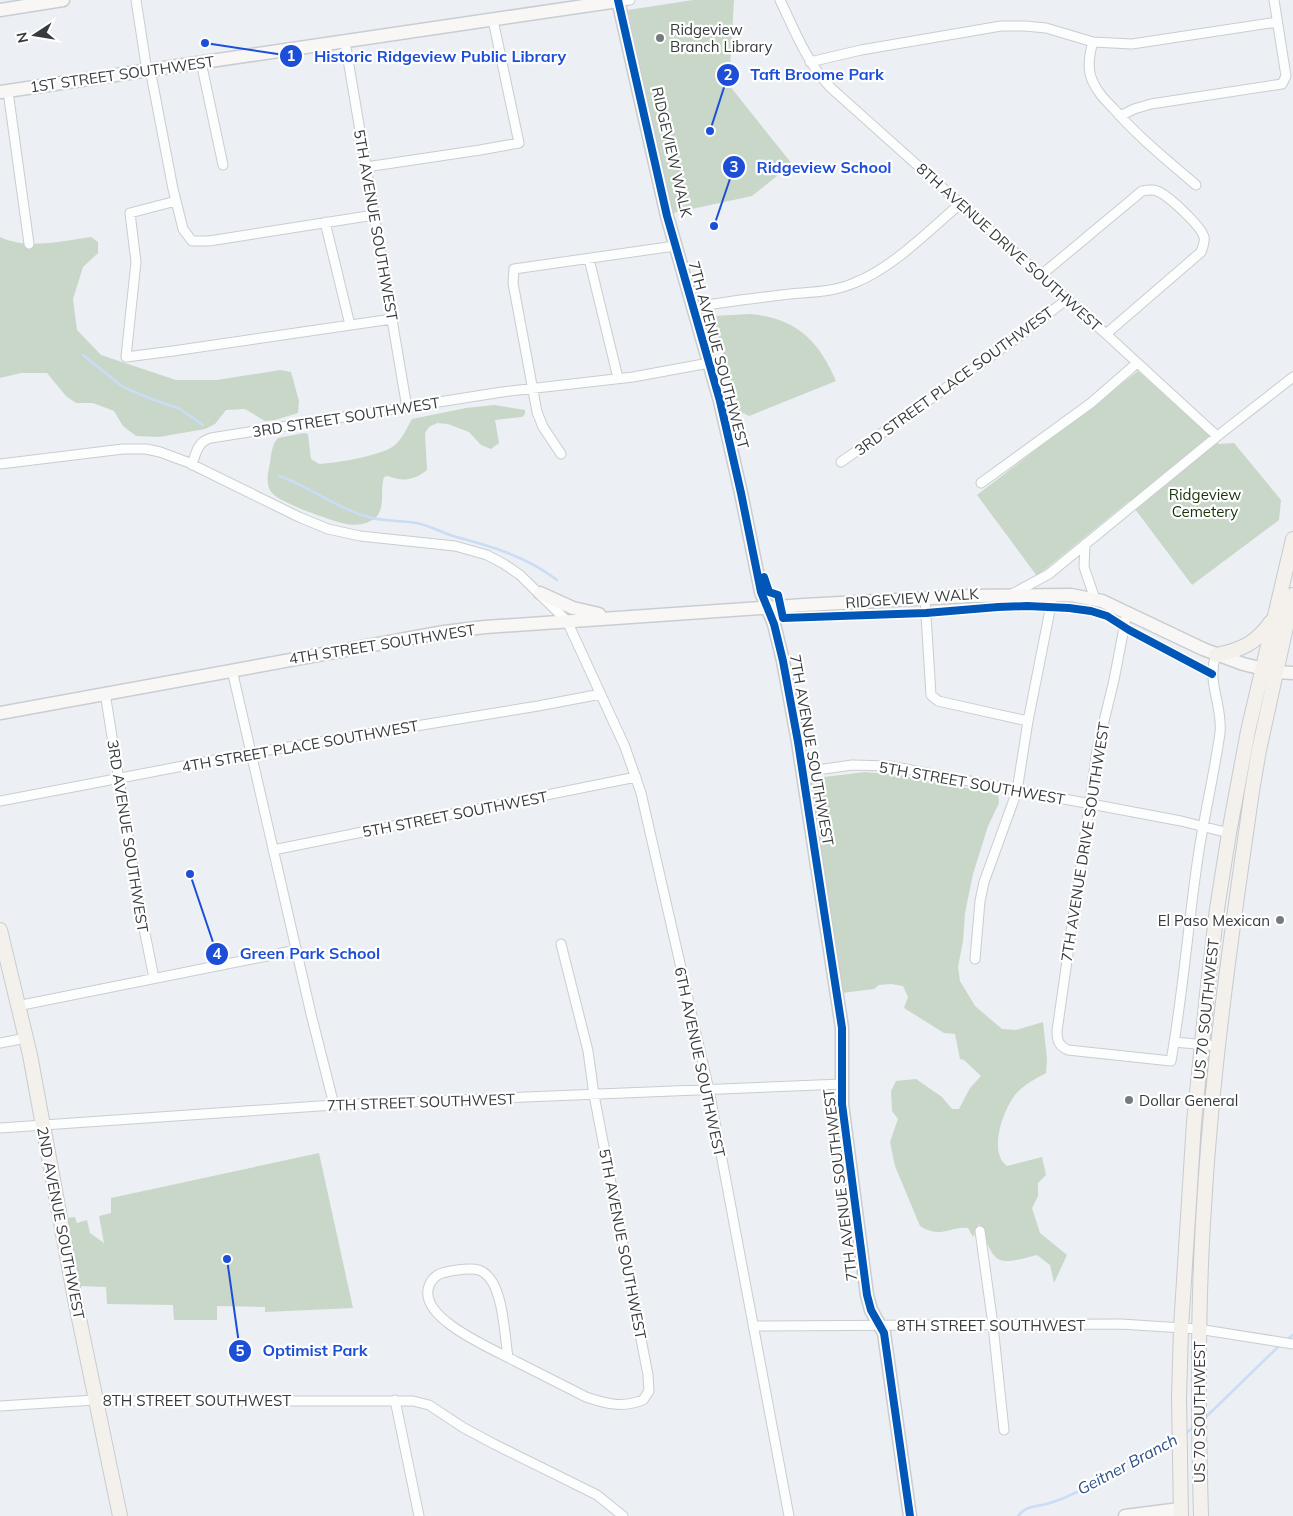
<svg xmlns="http://www.w3.org/2000/svg" width="1293" height="1516" viewBox="0 0 1293 1516" font-family="Mulish,sans-serif">
	<rect width="100%" height="100%" fill="#eceff3"/>
	<path fill="#c8d7c7" d="M693,0H734L729,85L792,164L752,196L673,213L628,10Z
		M0,237C27,250 63,241 91,237L98,242V253L83,267L73,299L77,330L101,355L176,380H217L280,370L291,372L299,401L298,413L275,420L265,421L245,409L226,410L215,424L205,429L159,437L136,436L123,426L114,411L93,403H76L66,396L47,373H21L0,378Z
		M751,314C797,319 818,340 836,381L749,416L739,411L713,316Z
		M1138,371L1219,444L1234,443L1281,500L1279,520L1192,585L1129,501L1037,576L977,495Z
		M494,405L525,410V414L522,417L495,420L499,443L491,449L481,445L469,432L448,424L437,423L429,427L425,433L427,470C415,480 403,482 388,476L384,477C380,489 385,504 378,515C371,524 357,526 346,524C332,521 280,503 272,493C265,485 268,472 270,463C271,455 272,444 278,438L304,433L308,434L311,459L319,464C336,463 382,456 395,445C402,439 407,428 412,419L466,408Z
		M865,772L899,775L998,794L999,803L988,826L973,874L965,913L963,941L958,967L960,981L975,1006L1002,1029L1016,1030L1043,1022L1047,1059L1046,1073C1035,1079 1023,1085 1015,1095C1003,1110 988,1153 1007,1166L1042,1157L1046,1175L1038,1183V1196L1032,1208L1040,1233L1067,1255L1054,1283L1050,1265L1037,1255C992,1267 996,1263 979,1224L973,1237L968,1228C955,1226 943,1235 931,1231C927,1230 923,1228 920,1226L895,1166L890,1142L898,1119L892,1111L891,1091L896,1081L916,1079L942,1097L952,1109H959L970,1088L981,1076L964,1060L960,1059L955,1034L944,1033L904,1008L908,997L903,986L891,984L879,985L874,989L842,993L808,779Z
		M319,1153L353,1308L265,1312V1307L217,1306V1320H174L173,1305L107,1304L106,1287L79,1286L67,1218L75,1217L77,1223L87,1220L90,1233L104,1243L99,1216L111,1213V1198Z"/>
	<g fill="none" stroke-linecap="round" stroke-linejoin="round">
		<path stroke="#cadcf6" stroke-width="2.5" d="M83,355L123,387L149,398L180,409L203,425
			M279,476C309,486 334,507 365,516C382,522 399,520 417,523C430,526 441,532 453,536C490,546 526,556 557,580
			M1286,1340L1293,1335
			M1205,1418L1280,1345
			M1185,1434L1195,1426
			M1018,1516C1027,1504 1040,1507 1053,1502C1083,1492 1108,1473 1135,1457C1148,1450 1162,1449 1174,1441"/>
		<defs>
			<path id="street" d="M136,0L146,65L151,74L173,189L183,229L192,241H209L374,215
				M780,0C795,31 807,63 831,88L1106,334L1217,436
				M618,1L630,0
				M345,42L407,408
				M1093,42C1089,55 1087,68 1092,80C1097,92 1105,100 1113,108C1138,137 1167,160 1196,185
				M201,62L223,165
				M810,62L861,50L1001,26H1025L1046,28L1093,42L1132,44L1277,22
				M8,91L29,244
				M1120,116L1134,109L1151,104L1282,84L1286,76L1274,0
				M366,167L480,150L519,143L493,20
				M176,201L130,213L136,262L126,357L173,351L392,319
				M325,222L350,325
				M589,259L618,378
				M1040,276L1142,191C1148,190 1152,189 1157,191C1168,195 1201,226 1204,237C1205,242 1203,247 1201,252L1106,334
				M692,308C725,301 758,298 790,294C811,292 834,292 854,283C893,268 928,231 960,204
				M561,454L543,427L537,412L513,283L514,269L675,246
				M841,462L1018,337L1066,300
				M0,464L123,449H146L160,452L187,462L299,517L328,529L360,536L455,546L487,555L504,564L520,575L567,621L625,747L641,793L709,1090L789,1516
				M192,465C196,453 197,442 211,438L502,392L633,377L709,363
				M981,483L1091,403L1137,363
				M1085,544L1084,567L1095,599
				M1012,594L1049,574L1220,434L1293,377
				M925,599L931,695L938,701L1028,721
				M1127,612L1114,680L1097,750L1057,1031C1057,1041 1059,1046 1068,1050L1171,1061C1183,994 1188,925 1198,857C1204,816 1214,775 1220,733C1223,705 1206,682 1216,655
				M232,670L311,1014L334,1105
				M105,693L139,904L154,978
				M803,772L852,765L890,766L1181,821L1229,833
				M0,801L251,753L538,706L601,694
				M273,850L636,777
				M975,959L980,901L984,882L1017,791L1028,721L1053,595
				M17,1006L297,950
				M1174,1042L1218,1046
				M0,1043L26,1038
				M0,1128L334,1105L842,1084
				M980,1231L993,1325L1004,1430
				M754,1326L1121,1324L1198,1329L1293,1344
				M508,1357C504,1334 504,1279 479,1270C472,1268 464,1269 457,1270C444,1272 434,1273 429,1286C417,1318 493,1349 515,1361C539,1373 562,1385 586,1397C606,1404 623,1408 643,1400L649,1391L648,1375L594,1095L588,1051L561,944
				M395,1400L419,1516
				M0,1406L95,1400L106,1401H413L429,1405L464,1428L494,1444L597,1495L623,1516"/>
			<path id="secondary" d="M618,0L667,216L720,401L741,493L761,592L774,624L783,661L798,742L842,1028V1104L867,1295L871,1310L884,1333L910,1516
				M0,10L63,0
				M0,92L618,1
				M540,593L573,608L599,614
				M0,713L444,632L485,627L804,605L969,596L1071,595L1102,601L1203,649L1243,664L1276,672L1293,673
				M1125,1516L1180,1509"/>
			<path id="primary" d="M1216,655C1242,650 1256,643 1271,622
				M0,930L30,1055L75,1299L120,1516
				M1181,1516L1179,1398L1181,1328L1194,1122L1208,985L1217,909L1229,833L1248,731L1293,539
				M1201,1516C1198,1413 1197,1310 1204,1207C1212,1068 1232,929 1252,791L1259,750L1293,595"/>
		</defs>
		<use href="#street" stroke="#cacdd0" stroke-width="11"/>
		<use href="#secondary" stroke="#cacdd0" stroke-width="15"/>
		<use href="#primary" stroke="#c8cbcd" stroke-width="16"/>
		<use href="#street" stroke="#fcfdfd" stroke-width="9"/>
		<use href="#secondary" stroke="#f8f7f6" stroke-width="12"/>
		<use href="#primary" stroke="#f4f1ed" stroke-width="14"/>
		<defs>
			<path id="cycleway" d="M618,0L667,216L720,401L741,493L761,592L774,624L783,661L798,742L842,1028V1104L867,1295L871,1310L884,1333L910,1516
				M764,577L769,592L778,595L783,618L926,613L998,607L1027,606L1069,608L1091,611L1107,616L1129,630L1212,674"/>
		</defs>
		<use href="#cycleway" stroke="#fff" stroke-width="11"/>
		<use href="#cycleway" stroke="#0057b8" stroke-width="8"/>
	</g>
	<g fill="#777a7d" stroke="#fff" stroke-width="2">
		<circle cx="660" cy="38" r="5"/>
		<circle cx="1280" cy="920" r="5"/>
		<circle cx="1129" cy="1100" r="5"/>
	</g>
	<g text-anchor="middle" dominant-baseline="central" stroke-width="4.5" stroke-linejoin="round" paint-order="stroke">
		<g font-size="15" fill="#383b3d" stroke="#fff" text-anchor="start">
			<text x="670" y="29">Ridgeview<tspan x="670" dy="17">Branch Library</tspan></text>
			<text x="1270" y="920" text-anchor="end">El Paso Mexican</text>
			<text x="1139" y="1100">Dollar General</text>
		</g>
		<g font-size="15" fill="#383b3d" stroke="#fff">
			<text transform="translate(122 74) rotate(-8)">1ST STREET SOUTHWEST</text>
			<text transform="translate(672 152) rotate(77)">RIDGEVIEW WALK</text>
			<text transform="translate(376 225) rotate(80)">5TH AVENUE SOUTHWEST</text>
			<text transform="translate(1009 247) rotate(42)">8TH AVENUE DRIVE SOUTHWEST</text>
			<text transform="translate(719 355) rotate(75)">7TH AVENUE SOUTHWEST</text>
			<text transform="translate(954 381) rotate(-36)">3RD STREET PLACE SOUTHWEST</text>
			<text transform="translate(346 417) rotate(-9)">3RD STREET SOUTHWEST</text>
			<text transform="translate(912 598) rotate(-4)">RIDGEVIEW WALK</text>
			<text transform="translate(382 644) rotate(-9)">4TH STREET SOUTHWEST</text>
			<text transform="translate(300 746) rotate(-10)">4TH STREET PLACE SOUTHWEST</text>
			<text transform="translate(812 750) rotate(80)">7TH AVENUE SOUTHWEST</text>
			<text transform="translate(972 783) rotate(10)">5TH STREET SOUTHWEST</text>
			<text transform="translate(455 814) rotate(-11)">5TH STREET SOUTHWEST</text>
			<text transform="translate(128 836) rotate(81)">3RD AVENUE SOUTHWEST</text>
			<text transform="translate(1085 842) rotate(-81)">7TH AVENUE DRIVE SOUTHWEST</text>
			<text transform="translate(1206 1009) rotate(-84)">US 70 SOUTHWEST</text>
			<text transform="translate(700 1062) rotate(78)">6TH AVENUE SOUTHWEST</text>
			<text transform="translate(421 1102) rotate(-2)">7TH STREET SOUTHWEST</text>
			<text transform="translate(840 1185) rotate(-97)">7TH AVENUE SOUTHWEST</text>
			<text transform="translate(61 1223) rotate(79)">2ND AVENUE SOUTHWEST</text>
			<text transform="translate(623 1244) rotate(79)">5TH AVENUE SOUTHWEST</text>
			<text x="991" y="1325">8TH STREET SOUTHWEST</text>
			<text x="197" y="1400">8TH STREET SOUTHWEST</text>
			<text transform="translate(1199 1412) rotate(-90)">US 70 SOUTHWEST</text>
		</g>
		<g font-size="15" fill="#163507" stroke="#fff">
			<text x="1205" y="494">Ridgeview<tspan x="1205" dy="17">Cemetery</tspan></text>
		</g>
		<g font-size="16" font-style="italic" fill="#2b5086" stroke="#fff">
			<text transform="translate(1127 1464) rotate(-28)">Geitner Branch</text>
		</g>
	</g>
	<path fill="none" stroke="#1d4ed8" stroke-width="2" d="M205 43L291 56M710 131L728 75M714 226L734 167M190 874L217 954M227 1259L240 1351"/>
	<g fill="#1d4ed8" stroke="#fff" stroke-width="2">
		<circle cx="205" cy="43" r="5"/>
		<circle cx="710" cy="131" r="5"/>
		<circle cx="714" cy="226" r="5"/>
		<circle cx="190" cy="874" r="5"/>
		<circle cx="227" cy="1259" r="5"/>
		<circle cx="291" cy="56" r="12"/>
		<circle cx="728" cy="75" r="12"/>
		<circle cx="734" cy="167" r="12"/>
		<circle cx="217" cy="954" r="12"/>
		<circle cx="240" cy="1351" r="12"/>
	</g>
	<g font-size="15" text-anchor="middle" font-weight="bold" fill="#fff">
		<text x="291" y="61">1</text>
		<text x="728" y="80">2</text>
		<text x="734" y="172">3</text>
		<text x="217" y="959">4</text>
		<text x="240" y="1356">5</text>
	</g>
	<g font-size="16" text-anchor="middle" font-weight="bold" fill="#1d4ed8" stroke="#fff" stroke-width="4.5" stroke-linejoin="round" paint-order="stroke">
		<text x="440" y="62">Historic Ridgeview Public Library</text>
		<text x="817" y="80">Taft Broome Park</text>
		<text x="824" y="173">Ridgeview School</text>
		<text x="310" y="959">Green Park School</text>
		<text x="315" y="1356">Optimist Park</text>
	</g>
	<g transform="translate(35 35) rotate(258)" stroke="#ffffff" stroke-width="4" paint-order="stroke">
	<path d="M0-4L9 19L0 12L-9 19Z" fill="#383b3d"/>
	<text y="-8" font-size="14" font-weight="bold" text-anchor="middle" fill="#383b3d">N</text>
	</g>
</svg>
